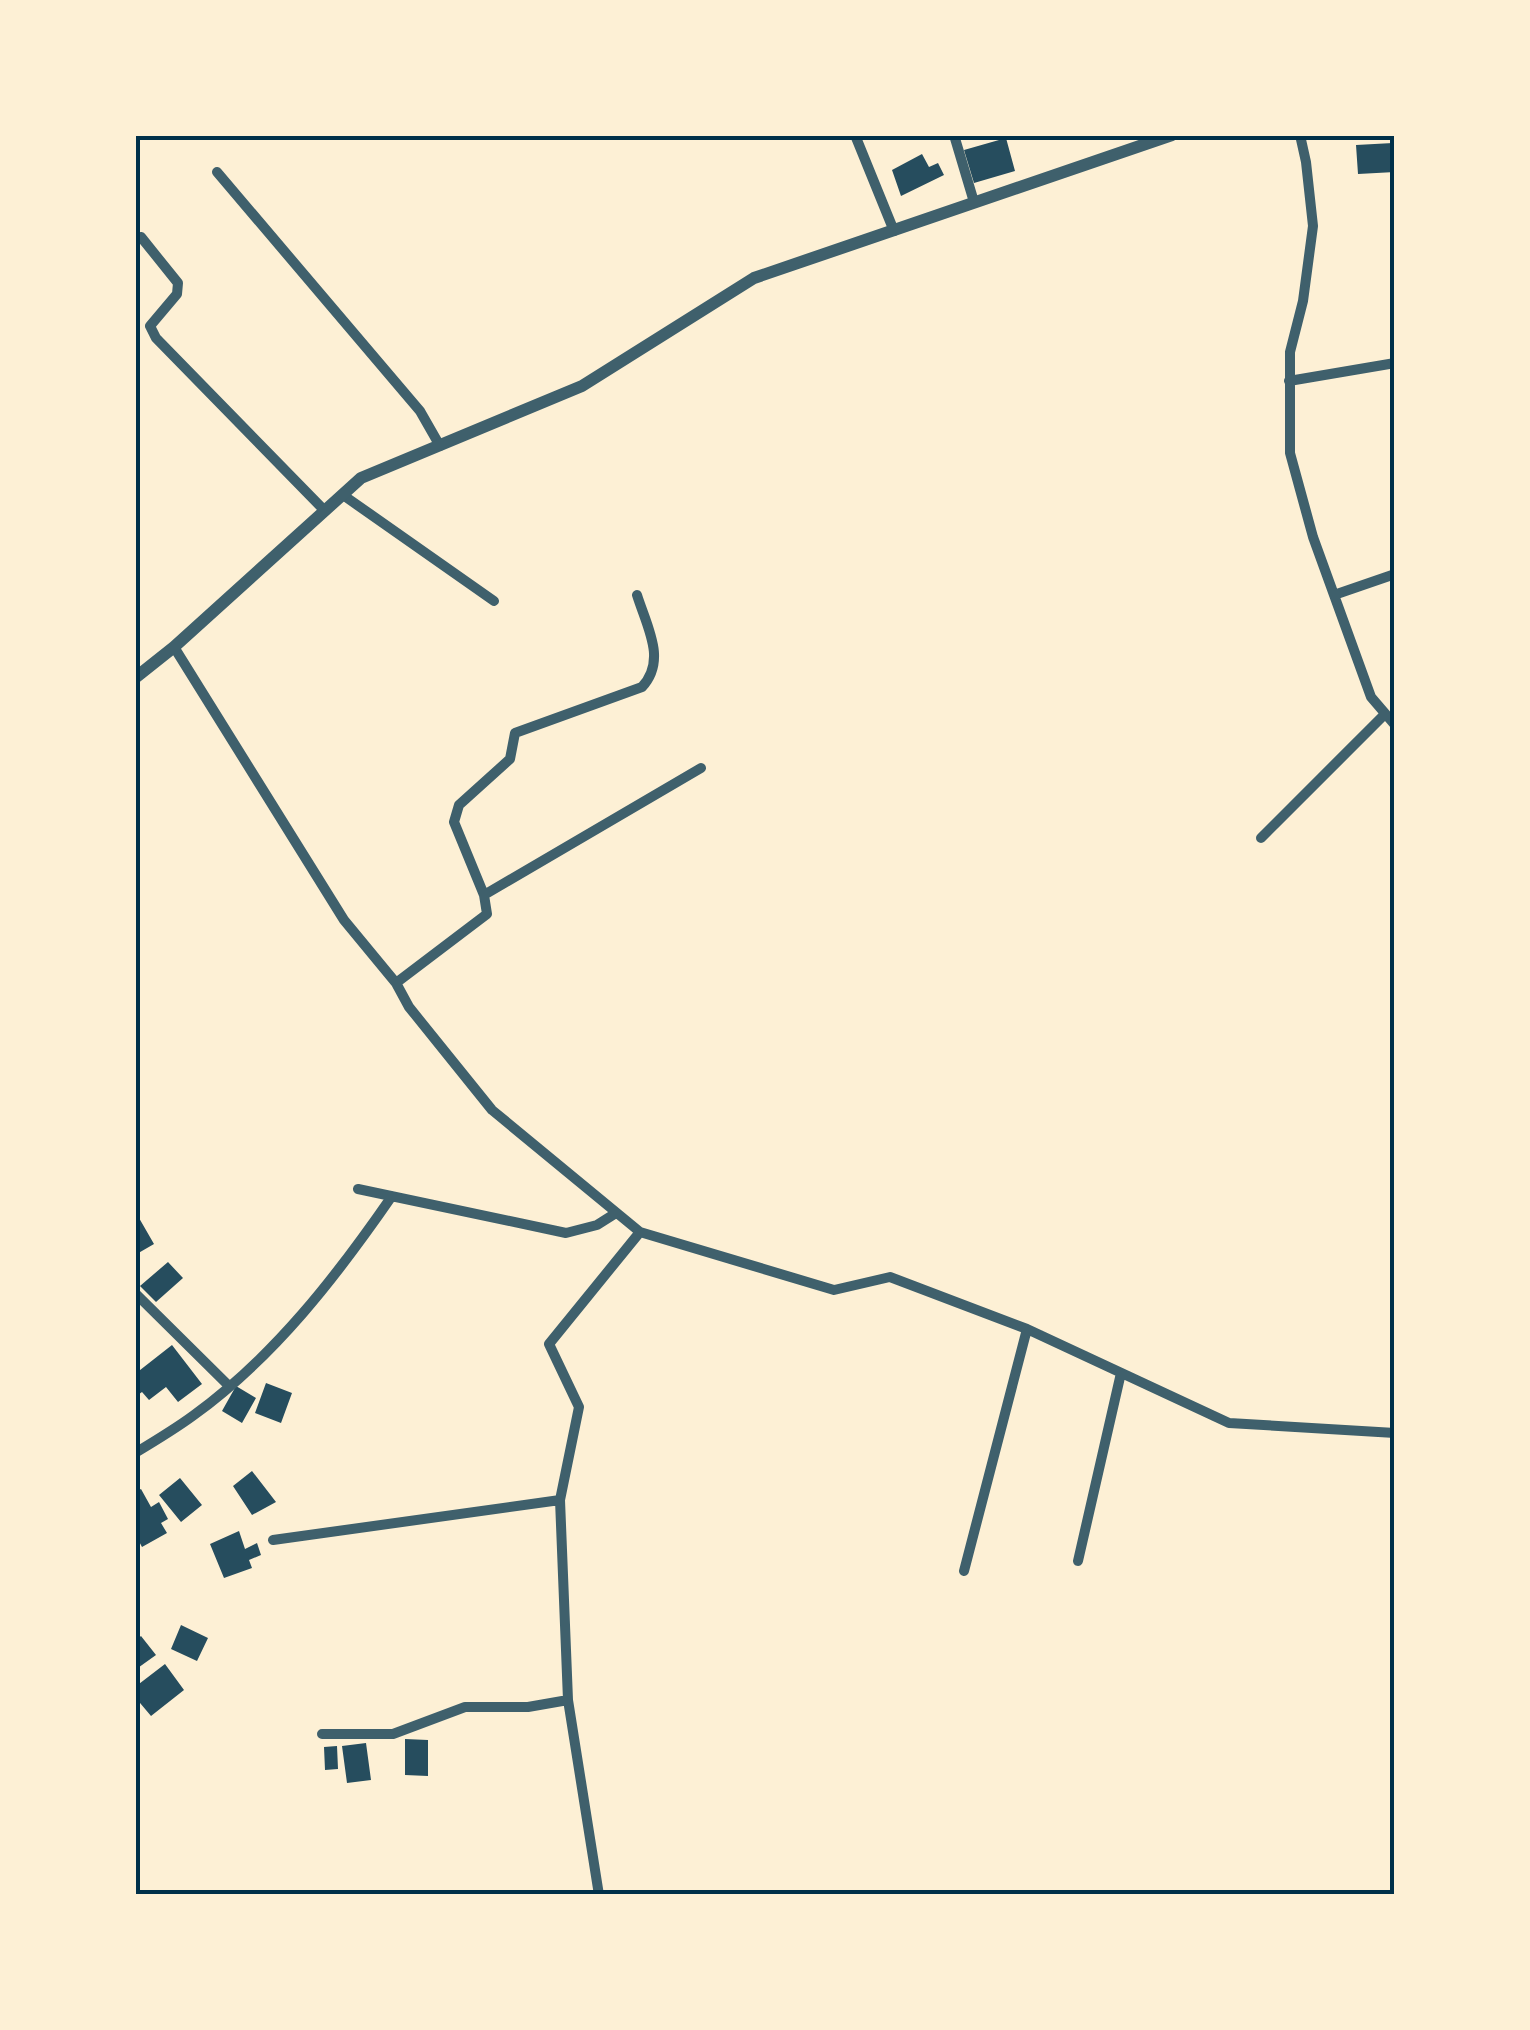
<svg xmlns="http://www.w3.org/2000/svg" width="1530" height="2030" viewBox="0 0 1530 2030" font-family="'Space Grotesk',sans-serif">
	<rect width="100%" height="100%" fill="#fdf0d5"/>
	<path fill="#264d5e" d="M1006,138L1015,171L974,183L964,150Z
		M1393,143L1395,172L1358,174L1356,145Z
		M922,154L929,167L938,163L944,175L901,196L892,170Z
		M135,1211L154,1244L135,1255Z
		M168,1262L183,1278L156,1302L140,1286Z
		M172,1345L202,1384L178,1402L166,1387L149,1400L142,1392L135,1397V1374Z
		M266,1383L292,1393L281,1423L255,1413Z
		M236,1386L256,1398L242,1423L222,1411Z
		M252,1471L276,1502L252,1515L233,1486Z
		M180,1478L202,1505L181,1522L159,1495Z
		M141,1489L151,1507L159,1502L168,1519L161,1523L167,1533L142,1547L135,1534V1492Z
		M239,1531L245,1549L257,1543L261,1555L249,1560L252,1568L224,1578L210,1544Z
		M181,1625L208,1638L197,1661L171,1649Z
		M141,1636L156,1655L135,1670V1641Z
		M165,1664L184,1690L151,1716L135,1697V1687Z
		M405,1739L428,1740V1776L405,1775Z
		M366,1743L371,1780L347,1783L342,1746Z
		M337,1746L338,1769L325,1770L324,1747Z"/>
	<g fill="none" stroke-linecap="round" stroke-linejoin="round">
		<path stroke="#3f606c" stroke-width="10" d="M855,135L894,231
			M954,135L974,202
			M1300,135L1306,162L1313,226L1303,301L1290,352V453L1313,537L1371,697L1395,725
			M217,172L420,411L440,446
			M141,237L178,283L177,294L150,326L156,338L325,511
			M1289,381L1395,363
			M343,495L494,601
			M1334,595L1395,574
			M174,647L344,920L396,983L409,1007L492,1110L640,1232L834,1290L890,1277L1027,1329L1229,1423L1395,1433
			M1261,838L1385,714
			M484,895L701,768
			M396,983L487,914L484,895L454,822L459,805L510,759L515,733L642,687C667,660 647,627 637,595
			M358,1189L566,1233L597,1225L616,1213
			M135,1293L228,1385
			M135,1453C155,1441 175,1429 194,1415C274,1357 336,1277 392,1196
			M273,1540L560,1500
			M1078,1561L1121,1373
			M964,1571L1027,1329
			M322,1734H393L465,1707H528L568,1700
			M599,1895L568,1700L560,1500L579,1407L549,1344L640,1232"/>
		<path stroke="#3f606c" stroke-width="12" d="M135,678L174,647L361,478L582,386L754,278L1172,135"/>
	</g>
	<rect width="1530" height="2030" fill="none" stroke="#fdf0d5" stroke-width="275"/>
	<rect x="138" y="138" width="1254" height="1754" fill="none" stroke="#003049" stroke-width="4"/>
</svg>
